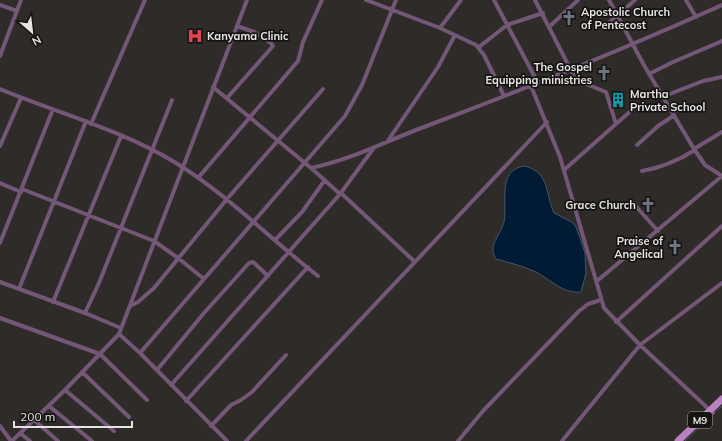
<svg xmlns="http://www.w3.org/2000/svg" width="722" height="441" viewBox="0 0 722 441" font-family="Mulish,sans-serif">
	<rect width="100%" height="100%" fill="#2e2b28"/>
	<path fill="#021b35" stroke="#465769" d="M525,166C550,173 545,193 554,213L572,222L576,227L585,253L586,273L581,292C563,294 551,280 536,272C523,266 510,263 496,259C487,245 501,235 504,222C508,204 496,169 525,166Z"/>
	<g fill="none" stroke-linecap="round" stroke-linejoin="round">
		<path stroke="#465769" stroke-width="1" d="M715,412L722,406
			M685,441L713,414"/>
		<path stroke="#745777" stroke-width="4" d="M366,0L440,28L476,45L484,55L504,96
			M494,0L538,83
			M535,0L576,80L606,92L616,124
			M609,0L645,67L694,149L705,165L722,176
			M686,0L696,17
			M0,5L17,11
			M549,27L578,0
			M440,28L461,0
			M603,28L635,0
			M479,47L507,25L543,13
			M0,56L21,0
			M649,74L673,62L722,41
			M531,86L560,157L604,308L640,345L713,413
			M213,87L311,168C351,160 386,141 424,127C525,89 624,49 722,5
			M0,89C58,113 122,130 176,163C228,195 270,239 318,276
			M662,97L703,81L722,77
			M227,98L273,46L271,43L254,32L237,26
			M91,124L145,0
			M387,142L438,67L455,35
			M637,145L658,126L673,116
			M0,146L21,98
			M694,149L722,132
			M311,168L340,194
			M564,170L634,108
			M642,171C660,168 679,160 695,150
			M198,178L298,61L303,42L322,0
			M0,183L21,192
			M22,189L154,241L178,258L204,279
			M341,193L415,262
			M633,203L658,231
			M275,240L302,212L325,180
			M0,243L53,109
			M597,281L722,176
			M0,282L85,313L121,328
			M19,289L86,121
			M53,302L121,136
			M130,306L138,302L154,288L227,199L323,89
			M85,313L99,283L172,100
			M0,318L100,354L147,400
			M616,322L722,226
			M140,353L119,334L247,0
			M157,370L204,313L249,263L253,262L268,276
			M82,372L129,417
			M171,385L340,194L373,149
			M65,390L114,431
			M186,401L308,267
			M49,406L92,441
			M34,420L58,441
			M0,426L11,441
			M211,426L231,405L241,400L252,392L286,355
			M20,433L30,441
			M12,441L65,390L119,334
			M227,441L140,353L345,116L362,85L396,0
			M246,441L547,122
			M458,441L483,411L579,311L588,304L601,300
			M562,441L640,345L722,283"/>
		<path stroke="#bb80c1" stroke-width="7" d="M678,441L722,399"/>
	</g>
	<defs>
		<symbol id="church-bare" viewBox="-9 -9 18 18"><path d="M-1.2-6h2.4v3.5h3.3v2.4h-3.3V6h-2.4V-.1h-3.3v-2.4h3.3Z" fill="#6b7280" stroke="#151412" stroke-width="2.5" paint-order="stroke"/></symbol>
		<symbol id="hospital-bare" viewBox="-9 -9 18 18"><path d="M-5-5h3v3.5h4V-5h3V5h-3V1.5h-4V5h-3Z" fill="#e0444e" stroke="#151412" stroke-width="2.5" paint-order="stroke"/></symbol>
		<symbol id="building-bare" viewBox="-9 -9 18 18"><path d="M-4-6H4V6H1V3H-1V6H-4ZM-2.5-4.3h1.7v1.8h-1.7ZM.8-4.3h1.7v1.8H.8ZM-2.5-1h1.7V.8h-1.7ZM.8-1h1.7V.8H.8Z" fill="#0f9aa8" stroke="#151412" stroke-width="2.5" paint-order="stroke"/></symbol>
	</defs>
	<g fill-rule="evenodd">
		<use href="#church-bare" x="558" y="7" width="22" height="22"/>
		<use href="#hospital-bare" x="184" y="25" width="22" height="22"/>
		<use href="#church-bare" x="593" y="62" width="22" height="22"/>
		<use href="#building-bare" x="607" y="89" width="22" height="22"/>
		<use href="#church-bare" x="637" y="194" width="22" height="22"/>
		<use href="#church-bare" x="664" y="236" width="22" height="22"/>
	</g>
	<g text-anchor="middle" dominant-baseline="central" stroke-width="3.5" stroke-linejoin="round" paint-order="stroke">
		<rect fill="#151412" stroke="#a7a6a4" stroke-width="1" x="688" y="412" width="24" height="16" rx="3"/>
		<g font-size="10" font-weight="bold" fill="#e6e4e2">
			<text x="700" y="420">M9</text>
		</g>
		<g font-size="11" font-weight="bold" fill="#e6e4e2" stroke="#151412" text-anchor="start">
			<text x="581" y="12">Apostolic Church<tspan x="581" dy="13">of Pentecost</tspan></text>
			<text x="207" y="36">Kanyama Clinic</text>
			<text x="592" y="67" text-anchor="end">The Gospel<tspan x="592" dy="13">Equipping ministries</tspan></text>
			<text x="630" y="94">Martha<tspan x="630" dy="13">Private School</tspan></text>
			<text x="636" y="205" text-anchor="end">Grace Church</text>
			<text x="663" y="241" text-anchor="end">Praise of<tspan x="663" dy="13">Angelical</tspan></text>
		</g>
	</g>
	<g transform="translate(32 32) rotate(152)" stroke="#151412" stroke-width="3" paint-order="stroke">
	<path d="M0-3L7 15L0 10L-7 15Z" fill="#e6e4e2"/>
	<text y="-6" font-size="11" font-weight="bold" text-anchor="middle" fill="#e6e4e2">N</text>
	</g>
	<path d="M14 421v6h118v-6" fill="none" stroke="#e6e4e2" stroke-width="2"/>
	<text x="20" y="421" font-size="12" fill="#e6e4e2" stroke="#151412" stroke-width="3" paint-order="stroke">200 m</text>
</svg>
